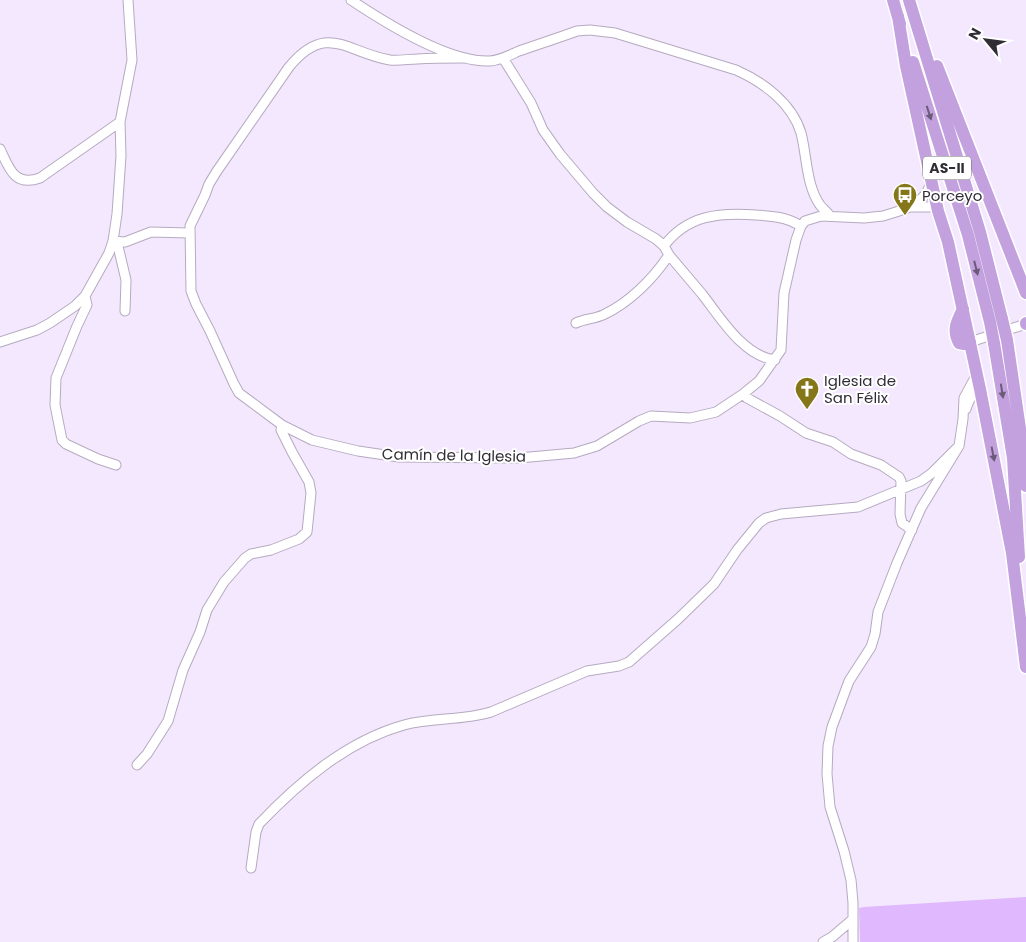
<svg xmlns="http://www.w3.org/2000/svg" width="1026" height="942" viewBox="0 0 1026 942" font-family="Poppins,sans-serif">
	<rect width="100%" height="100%" fill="#f4e8fe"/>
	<path fill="#dfb8fd" d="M1026,897V942H860L859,908L864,907Z"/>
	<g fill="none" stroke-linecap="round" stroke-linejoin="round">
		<defs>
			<path id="minor" d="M351,0C384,22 450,63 490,61C501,60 510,55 519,51C539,44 558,38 577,31L590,30L615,33L736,70C763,82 792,103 801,133C807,156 806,185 820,205C823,209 827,212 830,216
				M464,58C448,58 433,58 417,59C409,59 399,61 390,60C347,53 327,21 289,67L217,171L209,184L205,195L190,226L191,291L196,304L210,331L234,384L239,393L282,425L312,440L358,451L399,457L519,458L574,453L597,446L639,421L651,416L690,418L716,412L743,394L759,381L781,350L784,293L796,240L801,226L805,221L821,216L864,218L883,216L896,212L910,207L919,201L926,194L932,181
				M503,58L531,103L543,130L560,154L593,193L607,207L627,222L656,239L664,246L669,255C680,268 691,281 702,294C720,317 743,356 775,360
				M0,149C9,168 14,187 40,178L120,122
				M910,207H932L938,211
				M113,241L125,242L151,232L189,233
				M117,242L126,280L125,311
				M664,246C687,215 720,212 756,215C773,216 786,217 801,226
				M85,296L87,305L77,326L56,378L55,405L62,440L66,444L98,459L116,465
				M576,323C584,319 594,319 603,315C629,303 653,279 669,255
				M0,342L37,330L50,323L75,306L85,296L109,253L113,241L117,214L121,156L120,122L132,60L128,0
				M970,342L1026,324
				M743,394L747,398L780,416L806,433L833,442L851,454L881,465L899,477L901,481L900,514L902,523L912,530
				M966,409C969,400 972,393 980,389
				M137,765L147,754L168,721L183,670L200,632L207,610L224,582L245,558L251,554L271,550L299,539L307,532L311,493L309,482L292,452L281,430L282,425
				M251,868L256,832L259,824C299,782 347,741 404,725C432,717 462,721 491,712L587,671L619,666L629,662L678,619L714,584L737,550L759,523L766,518L781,514L858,507L921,481L932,473L959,446
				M823,942L832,937L852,920
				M853,942V903L851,880L844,851L830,807L827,774L828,746L832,727L849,681L871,647L875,634L878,612L897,563L921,508L959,446L963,419L964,398L977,374"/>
			<path id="highway" d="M893,0L900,24
				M909,0L980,232L1002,319
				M898,16L906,66L938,211L948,242L980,389L1012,553L1026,667
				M913,62L968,235L990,322
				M937,66L1026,293
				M963,309C957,321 952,330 959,343L964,344L970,342
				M1026,324V323
				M1007,340L1024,456L1026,486
				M994,343L1013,458L1019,557"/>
		</defs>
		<use href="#minor" stroke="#b5aabf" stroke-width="11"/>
		<use href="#highway" stroke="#fff" stroke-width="15"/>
		<use href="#minor" stroke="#fff" stroke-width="9"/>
		<use href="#highway" stroke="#c3a1de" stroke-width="12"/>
		<defs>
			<path id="highway-bridge" d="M1002,319L1007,340
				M990,322L994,343"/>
		</defs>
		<use href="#highway-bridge" stroke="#fff" stroke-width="15" stroke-linecap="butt"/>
		<use href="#highway-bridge" stroke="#c3a1de" stroke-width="12"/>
	</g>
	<defs><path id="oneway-solid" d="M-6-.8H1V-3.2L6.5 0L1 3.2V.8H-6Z" transform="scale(1.25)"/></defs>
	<g fill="#6b5b79">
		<use href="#oneway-solid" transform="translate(929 113) rotate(72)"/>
		<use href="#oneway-solid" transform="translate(976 268) rotate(76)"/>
		<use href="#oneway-solid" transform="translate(1002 391) rotate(81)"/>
		<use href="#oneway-solid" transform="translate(993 454) rotate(79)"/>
	</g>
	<defs>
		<symbol id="bus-pin" viewBox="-11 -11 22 30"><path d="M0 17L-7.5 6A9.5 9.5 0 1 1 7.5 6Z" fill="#85761a" stroke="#fff"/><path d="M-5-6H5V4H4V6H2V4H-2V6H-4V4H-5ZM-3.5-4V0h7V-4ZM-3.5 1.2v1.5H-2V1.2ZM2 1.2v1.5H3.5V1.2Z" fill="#fff"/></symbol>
		<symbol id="church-pin" viewBox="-11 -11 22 30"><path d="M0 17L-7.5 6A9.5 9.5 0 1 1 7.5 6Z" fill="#85761a" stroke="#fff"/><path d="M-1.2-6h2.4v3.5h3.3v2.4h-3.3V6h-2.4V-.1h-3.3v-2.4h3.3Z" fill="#fff"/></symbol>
	</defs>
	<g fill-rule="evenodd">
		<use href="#bus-pin" x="891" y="181" width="28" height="38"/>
		<use href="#church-pin" x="793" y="375" width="28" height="38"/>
	</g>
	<g text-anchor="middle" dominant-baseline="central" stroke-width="4" stroke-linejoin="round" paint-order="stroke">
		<rect fill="#fff" stroke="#6f6c72" stroke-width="1" x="923" y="156.5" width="48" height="23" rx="4"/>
		<g font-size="14" font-weight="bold" fill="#312d35">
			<text x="947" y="168">AS-II</text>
		</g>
		<g font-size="15" fill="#312d35" stroke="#fff" text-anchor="start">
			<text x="922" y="195">Porceyo</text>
			<text x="824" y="380">Iglesia de<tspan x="824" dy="17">San Félix</tspan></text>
		</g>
		<g font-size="15" fill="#312d35" stroke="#fff">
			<text transform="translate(454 455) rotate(1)">Camín de la Iglesia</text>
		</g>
	</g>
	<g transform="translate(986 40) rotate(299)" stroke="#ffffff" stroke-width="4" paint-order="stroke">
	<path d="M0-4L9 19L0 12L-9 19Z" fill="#312d35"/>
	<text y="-8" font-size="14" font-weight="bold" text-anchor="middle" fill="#312d35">N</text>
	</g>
</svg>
